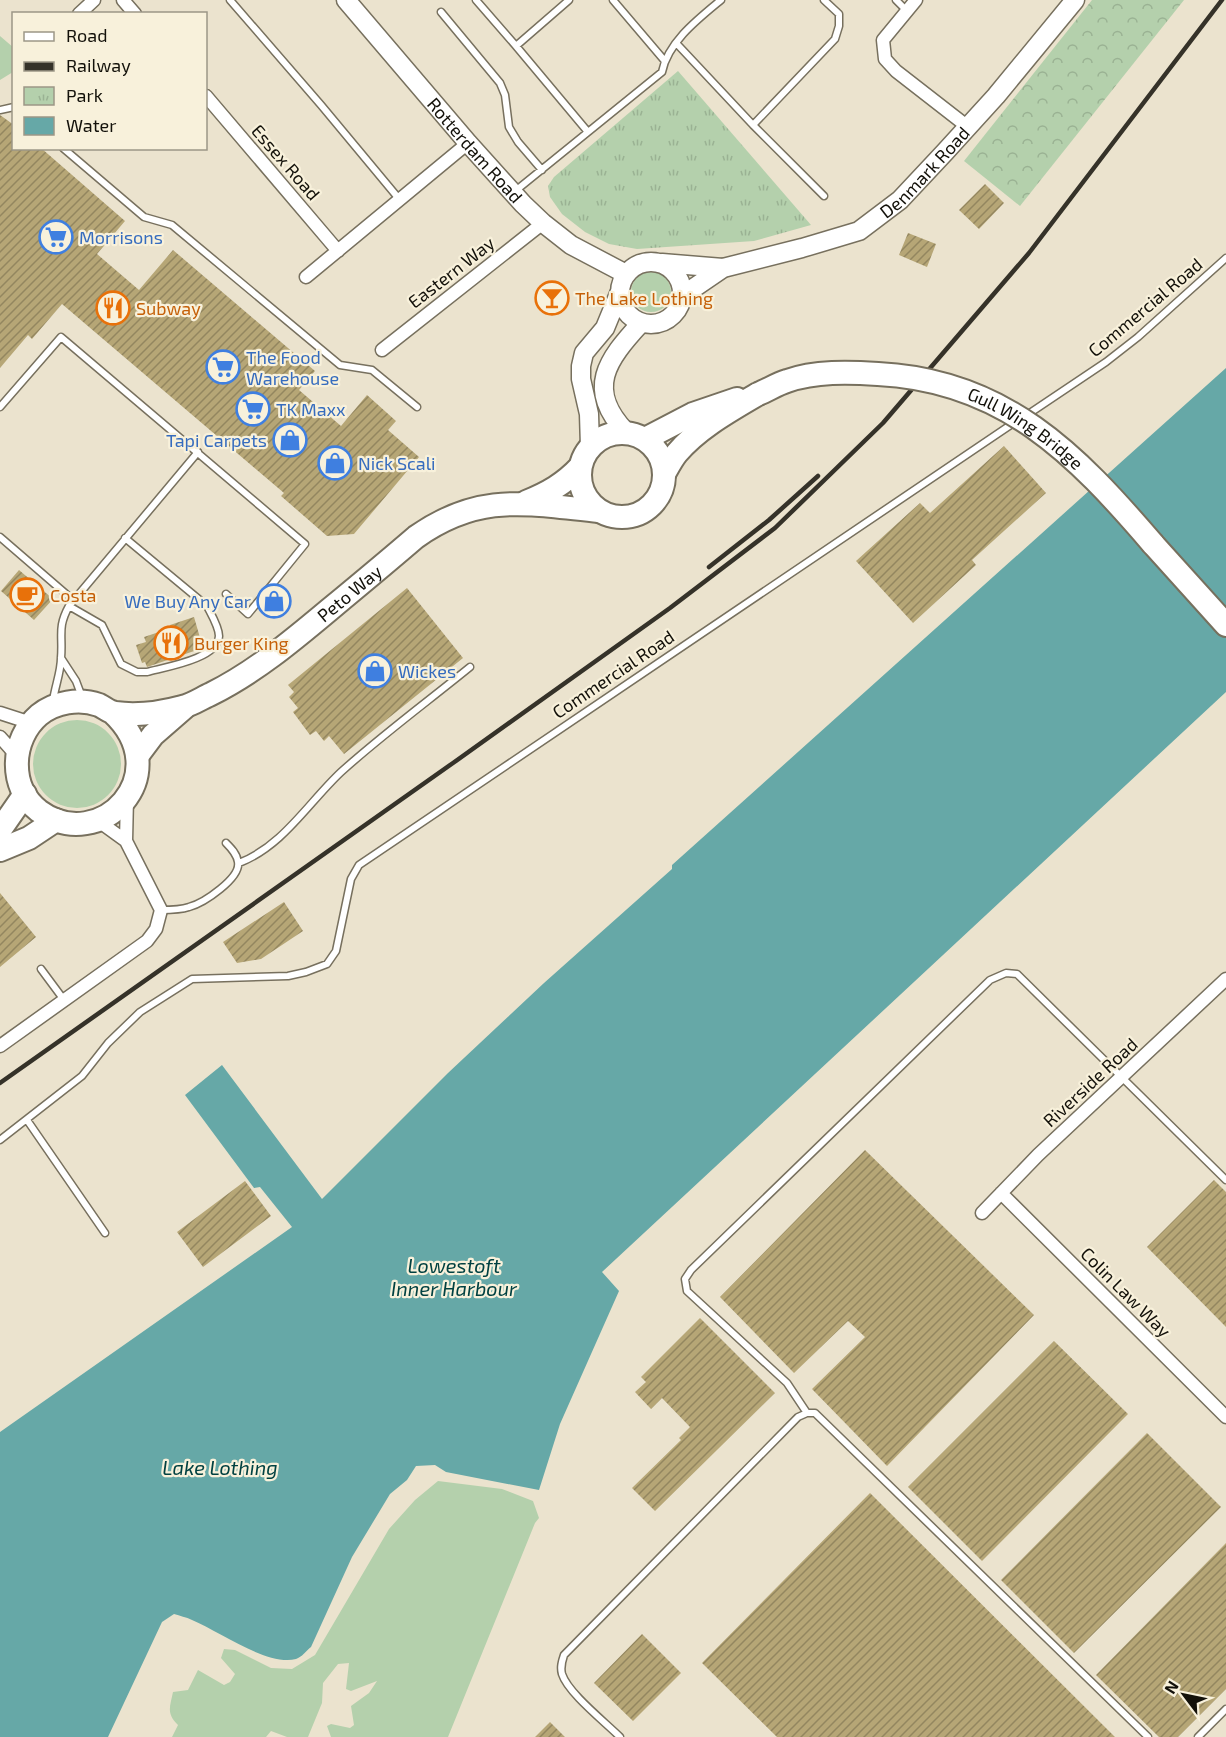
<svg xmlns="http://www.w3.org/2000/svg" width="1226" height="1737" viewBox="0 0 1226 1737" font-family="'Exo 2',sans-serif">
	<defs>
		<pattern id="forest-crowns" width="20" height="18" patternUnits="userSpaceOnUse" patternTransform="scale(1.5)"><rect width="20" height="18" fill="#b4d0ac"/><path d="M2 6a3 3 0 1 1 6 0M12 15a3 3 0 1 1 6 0" fill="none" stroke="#9ab293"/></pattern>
		<pattern id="park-tufts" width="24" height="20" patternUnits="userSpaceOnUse" patternTransform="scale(1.5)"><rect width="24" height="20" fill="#b4d0ac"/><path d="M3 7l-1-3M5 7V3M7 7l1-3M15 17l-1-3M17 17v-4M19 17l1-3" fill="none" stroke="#9ab293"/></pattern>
		<pattern id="building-hatch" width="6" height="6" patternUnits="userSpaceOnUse" patternTransform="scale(1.5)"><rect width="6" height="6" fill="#b6a676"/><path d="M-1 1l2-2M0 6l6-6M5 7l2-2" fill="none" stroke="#93865f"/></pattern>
	</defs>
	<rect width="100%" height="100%" fill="#ebe3ce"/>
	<path fill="#b4d0ac" d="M0,36L14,48L13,72L0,80Z
		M631 292a20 20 0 1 1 40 0a20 20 0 1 1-40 0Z
		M33 764a44 44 0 1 1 88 0a44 44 0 1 1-88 0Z
		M438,1481L502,1489L533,1501L539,1518L535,1523L448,1737H331L327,1726L331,1724L350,1728L354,1725L351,1706L369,1693L377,1681L351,1691L346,1689L349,1663L338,1664L323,1683L322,1703L308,1737H287L271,1731L266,1737H172L178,1725C166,1713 170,1707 173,1692L188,1690L198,1670L224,1685L230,1682L235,1674L221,1658L224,1649L235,1650L271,1668L292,1669L315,1655L389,1529L415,1500Z"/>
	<path fill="url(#forest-crowns)" d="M1092,0H1184L1020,206L964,161Z"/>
	<path fill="url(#park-tufts)" d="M678,71L811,225L754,241L637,249L609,244L585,232L562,214L550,197L548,186L554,177Z"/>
	<path fill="#66a8a7" d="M1226,368V692L602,1272L619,1291L560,1424L539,1490L446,1472L435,1465L416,1466L407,1480L390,1494L352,1557L311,1647C306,1651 302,1657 296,1659C266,1666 219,1631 192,1620C186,1617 180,1616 174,1614L162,1622L108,1737H0V1432L292,1227L260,1187L254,1188L185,1095L222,1065L322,1199L448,1073L544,983L672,869V865Z"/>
	<path fill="url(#building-hatch)" d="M0,115L14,125V148H41L125,221L97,254L139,290L173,250L315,371L299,390L341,426L367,395L396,421L388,430L419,457L354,534L327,536L281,496L284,493L62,304L32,339L28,335L0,368Z
		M985,184L1004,203L979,229L959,210Z
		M908,233L936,244L927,267L899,255Z
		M1004,446L1046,493L972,560L976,565L913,623L856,561L920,503L930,513Z
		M19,570L53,599L34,620L1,591Z
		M407,588L463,658L344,754L329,736L324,741L316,731L310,735L293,712L298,708L289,697L294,692L288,685Z
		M194,617L203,648L147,667L145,662L142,663L136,645L146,642L144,637L171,628L170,625Z
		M0,893L36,937L0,967Z
		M284,902L303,931L261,959L237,963L223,942Z
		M865,1150L1034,1315L887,1466L812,1389L865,1337L848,1321L794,1373L720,1297Z
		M1214,1180L1226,1192V1327L1147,1247Z
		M245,1181L271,1216L203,1267L177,1232Z
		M700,1318L775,1393L655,1511L632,1488L681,1440L679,1438L690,1427L662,1398L651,1409L635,1392L646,1382L641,1377Z
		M1054,1341L1128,1414L982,1561L908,1487Z
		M1147,1433L1221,1507L1074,1653L1001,1580Z
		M870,1493L1115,1737H777L702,1663Z
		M1226,1543V1689L1178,1737H1159L1096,1675Z
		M642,1634L681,1673L633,1721L594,1683Z
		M550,1722L565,1737H535Z"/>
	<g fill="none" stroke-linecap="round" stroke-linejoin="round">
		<defs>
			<path id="lane" d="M230,0L321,105L400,200
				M476,0L516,46
				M569,0L516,46L588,132
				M613,0L664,60
				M896,0L907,11
				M441,12L500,83L505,95L509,127L518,142L542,170
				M677,44L753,125L824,196
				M0,110L14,107
				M753,125L835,39L839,26V14L824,0
				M63,148L144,217L172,225L340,365L372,370L417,407
				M514,192L662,72C668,42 698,19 721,0
				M0,407L61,337L305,544L248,614L226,594
				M1024,417L1106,362L1138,337L1226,258
				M0,537L73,600
				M125,538L207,606L214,607
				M69,606L102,625L121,664L137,672H147C165,667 218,659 219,636C219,627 211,614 207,606
				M61,658L76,681L82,697
				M53,701C55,686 61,672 61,658C63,635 57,628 69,606L198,452
				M239,863C283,846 308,803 341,772C382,735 427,702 470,667
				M161,910C171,910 180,910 189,907C204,903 241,878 238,862C237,854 231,848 226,843
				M41,969L64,1000
				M27,1120L105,1233
				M0,1140L82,1076L108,1043L140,1012L192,979L288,976L306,972L327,964L336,951L351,879L359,865L1015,422
				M807,1413L787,1383L687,1291L685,1279L691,1270L990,980L1006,973L1017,974L1226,1180
				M620,1737C605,1722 568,1693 562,1674C560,1667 562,1661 564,1655L798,1417L807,1413H815L1148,1737
				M1198,1737L1226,1709"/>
			<path id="street" d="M123,0L135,14
				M916,0L883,40L885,59L896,71L968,127
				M79,14L94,0
				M206,96L338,251
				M306,277L468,143
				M382,350L543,223
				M0,713L31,723
				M0,737L16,755
				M126,841L127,797
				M0,1046L147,941L156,929L161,910L126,841L97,820
				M1001,1193L1226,1417
				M982,1213L1038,1155L1226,979"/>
			<g id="secondary">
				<path id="s1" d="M346,0L468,143L523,204L543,223L571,245L626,274"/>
				<circle cx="651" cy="293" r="31"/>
				<path d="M662,263L723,268"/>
				<path id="s2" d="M682,296L723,268L802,248L859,231L900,200L945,152L996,96L1075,0"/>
				<path d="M626,432C585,389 607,360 641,323"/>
				<path d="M590,447L589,414L581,379V366L584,353L605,328L619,294"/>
			</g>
			<g id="highway">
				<circle cx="622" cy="475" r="42"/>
				<path d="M645,439L693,414L737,399"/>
				<path d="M664,474C668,467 672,459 677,453C698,428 731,410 758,394"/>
				<path d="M526,502C548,493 564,484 580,467"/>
				<path d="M1153,544L1226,625"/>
				<path id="s3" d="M112,712C179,774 100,856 39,811C8,787 11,739 39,715C55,702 79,698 99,705C105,708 109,712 115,713C138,716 160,713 182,707C192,705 202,698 211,694C255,672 292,641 329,610C358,586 387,562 416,537C480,492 526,504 599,511"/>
				<path d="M138,755L153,735L184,708"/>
				<path d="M0,830L25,794"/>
				<path d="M0,850L29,838L56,820"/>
			</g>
		</defs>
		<use href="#lane" stroke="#77705e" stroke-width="9"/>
		<use href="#street" stroke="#77705e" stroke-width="15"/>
		<use href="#secondary" stroke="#77705e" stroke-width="21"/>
		<use href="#highway" stroke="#77705e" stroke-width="26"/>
		<use href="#lane" stroke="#fff" stroke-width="6"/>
		<use href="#street" stroke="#fff" stroke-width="12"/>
		<use href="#secondary" stroke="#fff" stroke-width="18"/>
		<use href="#highway" stroke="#fff" stroke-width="22"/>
		<path stroke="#353229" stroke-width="4.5" d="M709,567L769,520L818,476
			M0,1083L453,763L670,608L775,528L883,423L1029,253L1222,0"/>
		<defs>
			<g id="highway-bridge">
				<path id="s4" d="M758,394C768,390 777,384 787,381C815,371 849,372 878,374C1004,380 1076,454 1153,544"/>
			</g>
		</defs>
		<use href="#highway-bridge" stroke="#77705e" stroke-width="26" stroke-linecap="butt"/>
		<use href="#highway-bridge" stroke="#fff" stroke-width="22"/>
	</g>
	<defs>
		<symbol id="supermarket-ring" viewBox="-11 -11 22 22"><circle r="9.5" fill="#f8f1db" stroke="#3f7fe0" stroke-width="1.5"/><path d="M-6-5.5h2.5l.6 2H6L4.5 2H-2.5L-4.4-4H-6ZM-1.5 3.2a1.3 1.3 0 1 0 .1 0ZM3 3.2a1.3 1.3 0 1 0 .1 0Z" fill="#3f7fe0"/></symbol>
		<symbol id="bar-ring" viewBox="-11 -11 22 22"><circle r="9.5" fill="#f8f1db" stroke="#e8710a" stroke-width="1.5"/><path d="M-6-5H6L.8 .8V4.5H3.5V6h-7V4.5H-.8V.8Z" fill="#e8710a"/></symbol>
		<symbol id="restaurant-ring" viewBox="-11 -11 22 22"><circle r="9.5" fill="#f8f1db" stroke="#e8710a" stroke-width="1.5"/><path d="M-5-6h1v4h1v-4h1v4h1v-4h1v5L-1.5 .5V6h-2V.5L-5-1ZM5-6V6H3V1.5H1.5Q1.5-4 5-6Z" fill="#e8710a"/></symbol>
		<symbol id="shop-ring" viewBox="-11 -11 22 22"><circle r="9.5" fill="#f8f1db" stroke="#3f7fe0" stroke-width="1.5"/><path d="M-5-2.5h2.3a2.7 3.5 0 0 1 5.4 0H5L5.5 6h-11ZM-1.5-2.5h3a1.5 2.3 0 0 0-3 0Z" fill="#3f7fe0"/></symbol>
		<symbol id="cafe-ring" viewBox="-11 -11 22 22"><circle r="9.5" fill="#f8f1db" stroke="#e8710a" stroke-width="1.5"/><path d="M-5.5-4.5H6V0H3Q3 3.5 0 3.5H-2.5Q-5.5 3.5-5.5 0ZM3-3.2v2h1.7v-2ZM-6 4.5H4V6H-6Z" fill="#e8710a"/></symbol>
	</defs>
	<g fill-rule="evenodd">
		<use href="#supermarket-ring" x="37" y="218" width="38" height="38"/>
		<use href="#bar-ring" x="533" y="279" width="38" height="38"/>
		<use href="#restaurant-ring" x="94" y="289" width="38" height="38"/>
		<use href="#supermarket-ring" x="204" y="348" width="38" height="38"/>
		<use href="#supermarket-ring" x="234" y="390" width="38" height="38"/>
		<use href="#shop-ring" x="271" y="421" width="38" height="38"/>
		<use href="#shop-ring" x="316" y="444" width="38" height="38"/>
		<use href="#cafe-ring" x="8" y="576" width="38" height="38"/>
		<use href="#shop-ring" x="255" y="582" width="38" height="38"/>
		<use href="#restaurant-ring" x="152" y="624" width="38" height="38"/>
		<use href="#shop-ring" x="356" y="652" width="38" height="38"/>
	</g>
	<g text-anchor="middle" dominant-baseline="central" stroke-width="4.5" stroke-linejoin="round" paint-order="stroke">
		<g font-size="18" fill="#13110a" stroke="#f8f1db">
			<text stroke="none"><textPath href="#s1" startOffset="198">Rotterdam Road</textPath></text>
			<text transform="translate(286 162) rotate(49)">Essex Road</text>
			<text stroke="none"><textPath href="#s2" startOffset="279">Denmark Road</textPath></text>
			<text transform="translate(451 272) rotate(-38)">Eastern Way</text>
			<text transform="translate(1145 307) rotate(-40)">Commercial Road</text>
			<text stroke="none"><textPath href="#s4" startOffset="284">Gull Wing Bridge</textPath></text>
			<text stroke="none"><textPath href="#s3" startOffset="656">Peto Way</textPath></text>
			<text transform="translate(613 674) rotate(-34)">Commercial Road</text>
			<text transform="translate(1090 1082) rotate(-43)">Riverside Road</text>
			<text transform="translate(1126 1292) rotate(45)">Colin Law Way</text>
		</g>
		<g font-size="18" fill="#366cbe" stroke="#f8f1db" text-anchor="start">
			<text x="79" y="237">Morrisons</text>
			<text x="246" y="357">The Food<tspan x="246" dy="21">Warehouse</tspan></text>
			<text x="276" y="409">TK Maxx</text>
			<text x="267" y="440" text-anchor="end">Tapi Carpets</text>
			<text x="358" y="463">Nick Scali</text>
			<text x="251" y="601" text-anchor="end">We Buy Any Car</text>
			<text x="398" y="671">Wickes</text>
		</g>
		<g font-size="18" fill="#c56008" stroke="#f8f1db" text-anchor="start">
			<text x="575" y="298">The Lake Lothing</text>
			<text x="136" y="308">Subway</text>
			<text x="50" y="595">Costa</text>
			<text x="194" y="643">Burger King</text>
		</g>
		<g font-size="20" font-style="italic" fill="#004141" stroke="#f8f1db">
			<text x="454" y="1265">Lowestoft<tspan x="454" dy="23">Inner Harbour</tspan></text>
			<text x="220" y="1467">Lake Lothing</text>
		</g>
	</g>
	<rect x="12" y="12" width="195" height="138" fill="#f8f1db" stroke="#9c9787" stroke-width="1.5"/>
	<rect x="24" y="32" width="30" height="9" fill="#ffffff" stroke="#9c9787" stroke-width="1.5"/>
	<text x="66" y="42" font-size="18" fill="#13110a">Road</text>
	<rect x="24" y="62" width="30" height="9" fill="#353229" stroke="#9c9787" stroke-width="1.5"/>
	<text x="66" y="72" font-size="18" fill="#13110a">Railway</text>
	<rect x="24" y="87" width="30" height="18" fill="url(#park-tufts)" stroke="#9c9787" stroke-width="1.5"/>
	<text x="66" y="102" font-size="18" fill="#13110a">Park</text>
	<rect x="24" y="117" width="30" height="18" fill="#66a8a7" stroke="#9c9787" stroke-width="1.5"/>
	<text x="66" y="132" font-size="18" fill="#13110a">Water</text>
	<g transform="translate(1184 1695) rotate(302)" stroke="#f8f1db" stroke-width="4.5" paint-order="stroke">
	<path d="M0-4.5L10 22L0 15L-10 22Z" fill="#13110a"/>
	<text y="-9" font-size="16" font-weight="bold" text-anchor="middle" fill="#13110a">N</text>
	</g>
</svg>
